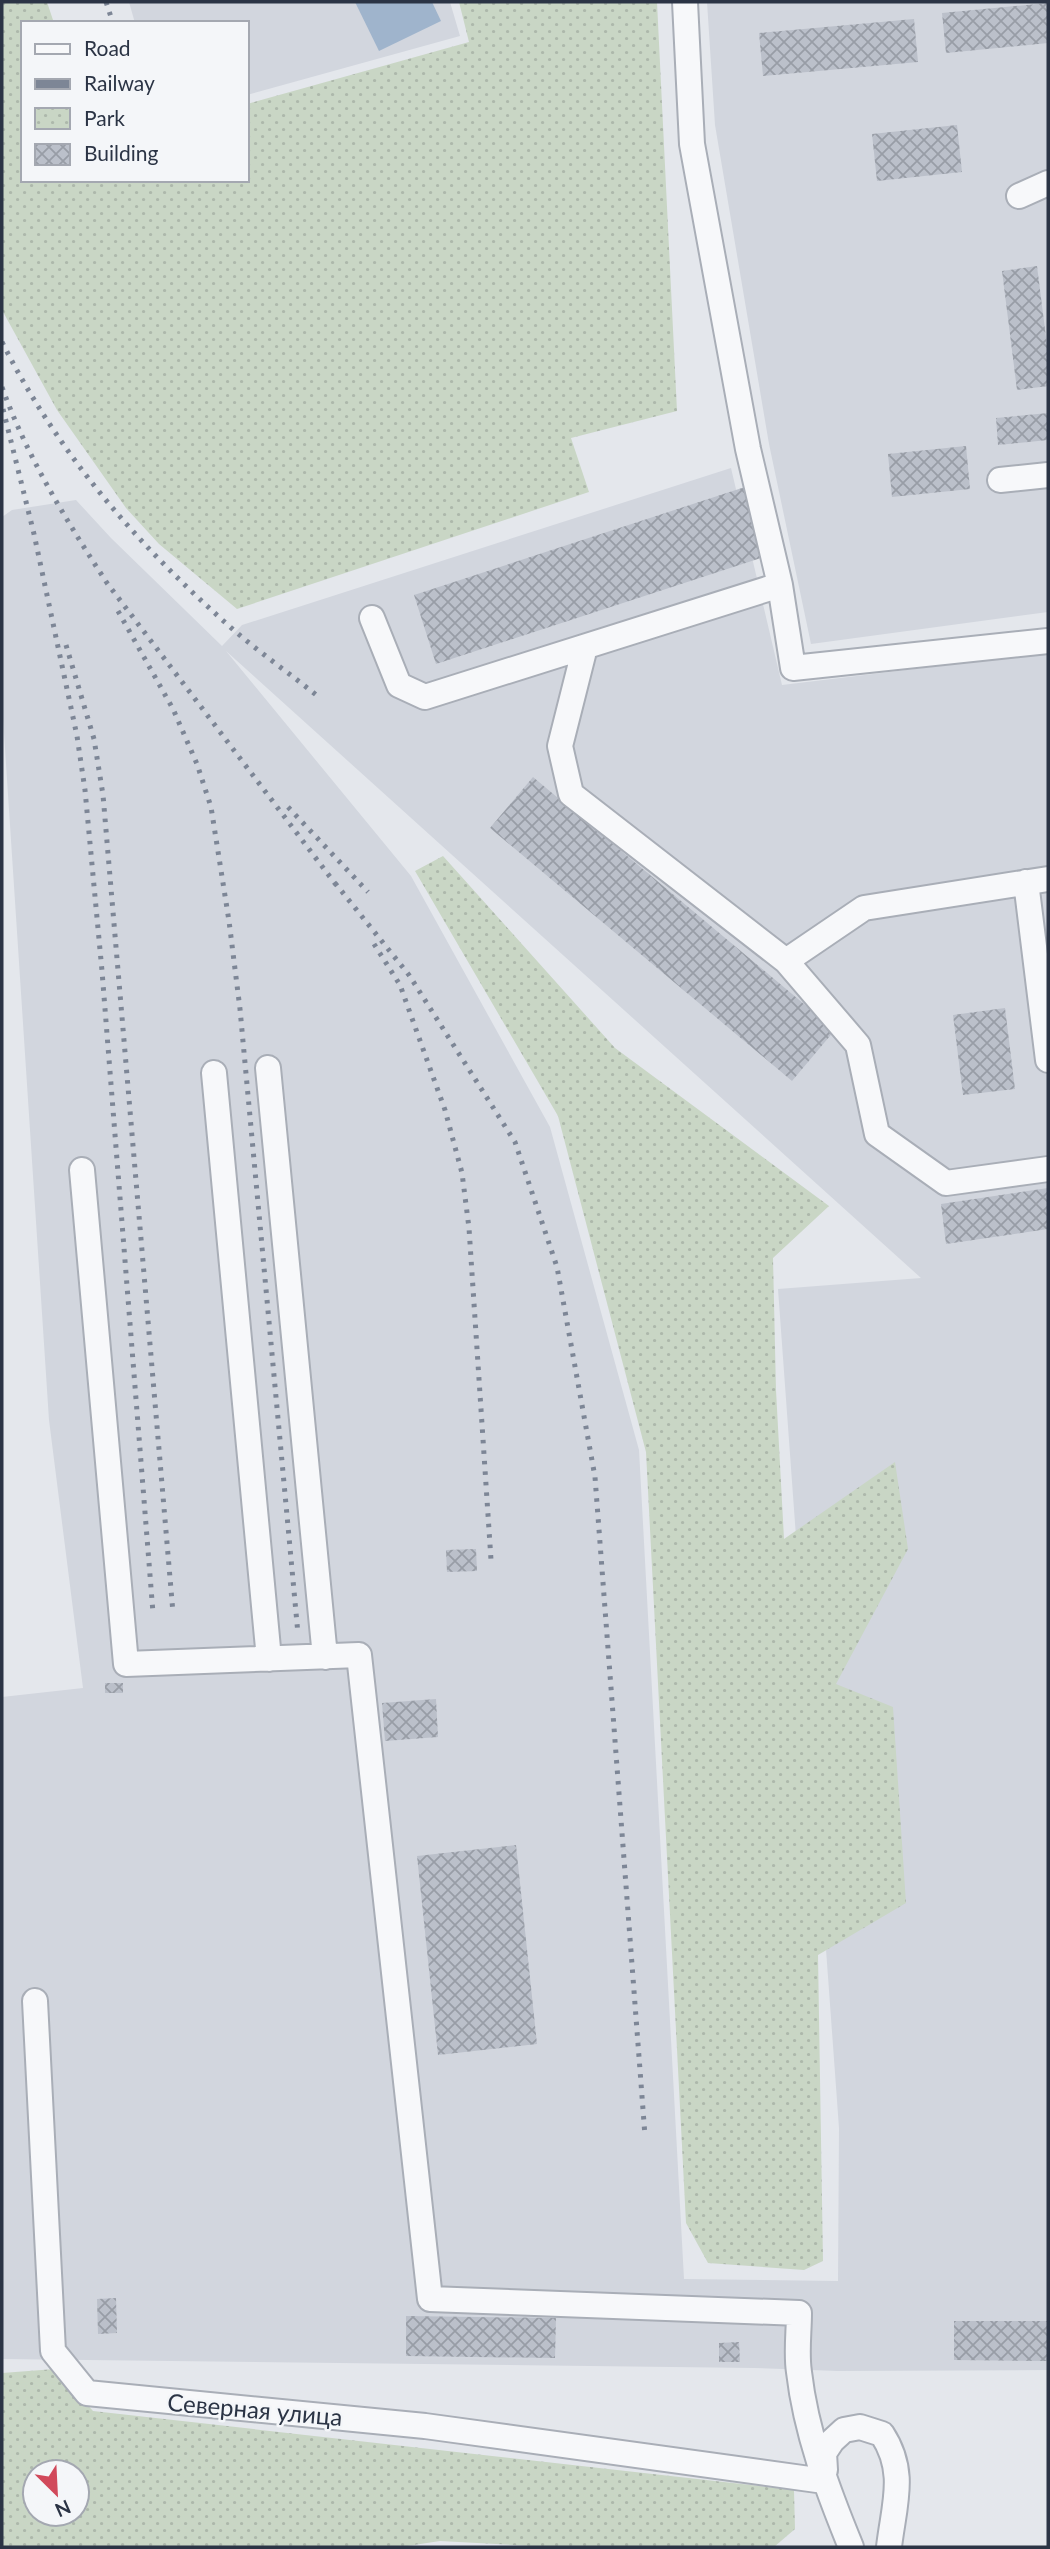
<svg xmlns="http://www.w3.org/2000/svg" width="1050" height="2549" viewBox="0 0 1050 2549" font-family="Lato,sans-serif">
	<defs>
		<pattern id="park-dots" width="8" height="8" patternUnits="userSpaceOnUse" patternTransform="scale(1.75)"><rect width="8" height="8" fill="#c9d6c5"/><path d="M2 2h.1M6 6h.1" fill="none" stroke="#adb8ab" stroke-width="1.8" stroke-linecap="round"/></pattern>
		<pattern id="building-cross-hatch" width="8" height="8" patternUnits="userSpaceOnUse" patternTransform="scale(1.75)"><rect width="8" height="8" fill="#bbc0ca"/><path d="M0 0l8 8M0 8l8-8" fill="none" stroke="#989da6"/></pattern>
	</defs>
	<rect width="100%" height="100%" fill="#e4e7ec"/>
	<path fill="#d2d6de" fill-rule="evenodd" d="M129,2H450L460,36L247,95V23H135Z
		M707,2H1048V612L811,644L769,444L715,125Z
		M731,468L782,685L1048,653V2370L838,2371L754,2368L2,2359V1697L83,1688L49,1420L2,703V517L12,510L76,500L111,538L222,646L242,625ZM226,651L921,1278L778,1289L839,2128L838,2281L684,2279L639,1450L550,1127L411,876Z"/>
	<path fill="url(#park-dots)" fill-rule="evenodd" d="M2,2H47L54,23H23V180H247V104L469,42L459,2H657L677,411L571,438L589,492L237,609L159,544L126,508L57,410L2,310Z
		M443,856L615,1048L829,1206L773,1258L776,1390L784,1539L895,1462L908,1549L836,1684L893,1707L906,1903L818,1955L823,2261L804,2270L708,2263L686,2223L646,1452L558,1116L415,871Z
		M55,2369L93,2411L794,2490L795,2529L774,2547H549L440,2541L401,2547H2V2373ZM35,2472H77V2514H35Z"/>
	<path fill="#9fb4cc" d="M355,2H432L441,21L379,51Z"/>
	<path fill="url(#building-cross-hatch)" d="M1048,3V43L946,53L942,13Z
		M914,19L918,62L763,76L759,33Z
		M957,125L962,172L877,181L872,134Z
		M1037,266L1048,353V386L1017,390L1002,271Z
		M1048,413V440L998,445L996,418Z
		M966,446L970,489L892,497L888,454Z
		M745,487L767,556L436,664L414,595Z
		M533,777L835,1030L792,1081L490,828Z
		M1005,1008L1015,1089L963,1095L953,1015Z
		M1048,1188V1229L946,1244L941,1204Z
		M476,1549L477,1571L447,1572L446,1550Z
		M105,1683H123V1693H105Z
		M436,1699L438,1737L385,1741L382,1703Z
		M516,1845L537,2044L438,2055L417,1856Z
		M116,2298L117,2333L98,2334L97,2299Z
		M406,2316L556,2318L555,2358L406,2356Z
		M954,2321H1048V2361L954,2360Z
		M739,2342L740,2362H719V2343Z"/>
	<g fill="none" stroke-linecap="round" stroke-linejoin="round">
		<defs>
			<path id="minor" d="M685,2L692,144L748,449L780,585L793,668L1048,641
				M1019,196L1048,183
				M1000,480L1048,475
				M372,618L399,685L425,697L780,585
				M585,647L560,746L571,794L786,961L858,1045L877,1134L946,1183L1048,1169
				M1026,882L1048,1060
				M786,961L864,908L1048,879
				M268,1068L325,1657
				M214,1073L269,1659
				M82,1170L126,1664L359,1655L430,2299L799,2313C799,2332 796,2353 799,2372C806,2433 828,2491 851,2547
				M35,2001L53,2351L87,2393L425,2426L824,2481
				M825,2470L824,2453L832,2441L844,2430L860,2427L882,2434C907,2472 894,2504 889,2547"/>
		</defs>
		<use href="#minor" stroke="#a9aeb7" stroke-width="28"/>
		<use href="#minor" stroke="#f7f8fa" stroke-width="24"/>
		<path stroke="#7d8696" stroke-width="5" stroke-dasharray="3.5 7" stroke-linecap="butt" d="M106,2L113,23
			M2,342C60,457 140,548 236,632C263,655 293,676 320,698
			M2,387C27,457 66,520 107,583L340,890
			M3,409L34,534L77,736L85,790L102,971L153,1613
			M118,611L173,709L197,764L211,807L229,921L240,1009L298,1634
			M66,645L94,739L103,795L173,1613
			M288,807L368,892
			M335,883L409,975L515,1142L557,1267L595,1477L645,2136
			M374,944L400,985L445,1110L462,1173L469,1228L491,1560"/>
	</g>
	<g text-anchor="middle" dominant-baseline="central" stroke-width="5" stroke-linejoin="round" paint-order="stroke">
		<g font-size="24" fill="#2b3445" stroke="#f4f6f9">
			<text transform="translate(255 2409) rotate(5)">Северная улица</text>
		</g>
	</g>
	<rect width="1050" height="2549" fill="none" stroke="#2b3445" stroke-width="7"/>
	<rect x="21" y="21" width="228" height="161" fill="#f4f6f9" stroke="#a4a8b1" stroke-width="2"/>
	<rect x="35" y="44" width="35" height="10" fill="#f7f8fa" stroke="#a4a8b1" stroke-width="2"/>
	<text x="84" y="56" font-size="21" fill="#2b3445">Road</text>
	<rect x="35" y="79" width="35" height="10" fill="#7d8696" stroke="#a4a8b1" stroke-width="2"/>
	<text x="84" y="91" font-size="21" fill="#2b3445">Railway</text>
	<rect x="35" y="108" width="35" height="21" fill="url(#park-dots)" stroke="#a4a8b1" stroke-width="2"/>
	<text x="84" y="126" font-size="21" fill="#2b3445">Park</text>
	<rect x="35" y="144" width="35" height="21" fill="url(#building-cross-hatch)" stroke="#a4a8b1" stroke-width="2"/>
	<text x="84" y="161" font-size="21" fill="#2b3445">Building</text>
	<g transform="translate(56 2493) rotate(156)"><circle r="33" fill="#f4f6f9" stroke="#a4a8b1" stroke-width="2"/>
	<path d="M0-5L12 26L0 18L-12 26Z" fill="#d1495b"/>
	<text y="-10" font-size="19" font-weight="bold" text-anchor="middle" fill="#2b3445">N</text>
	</g>
</svg>
